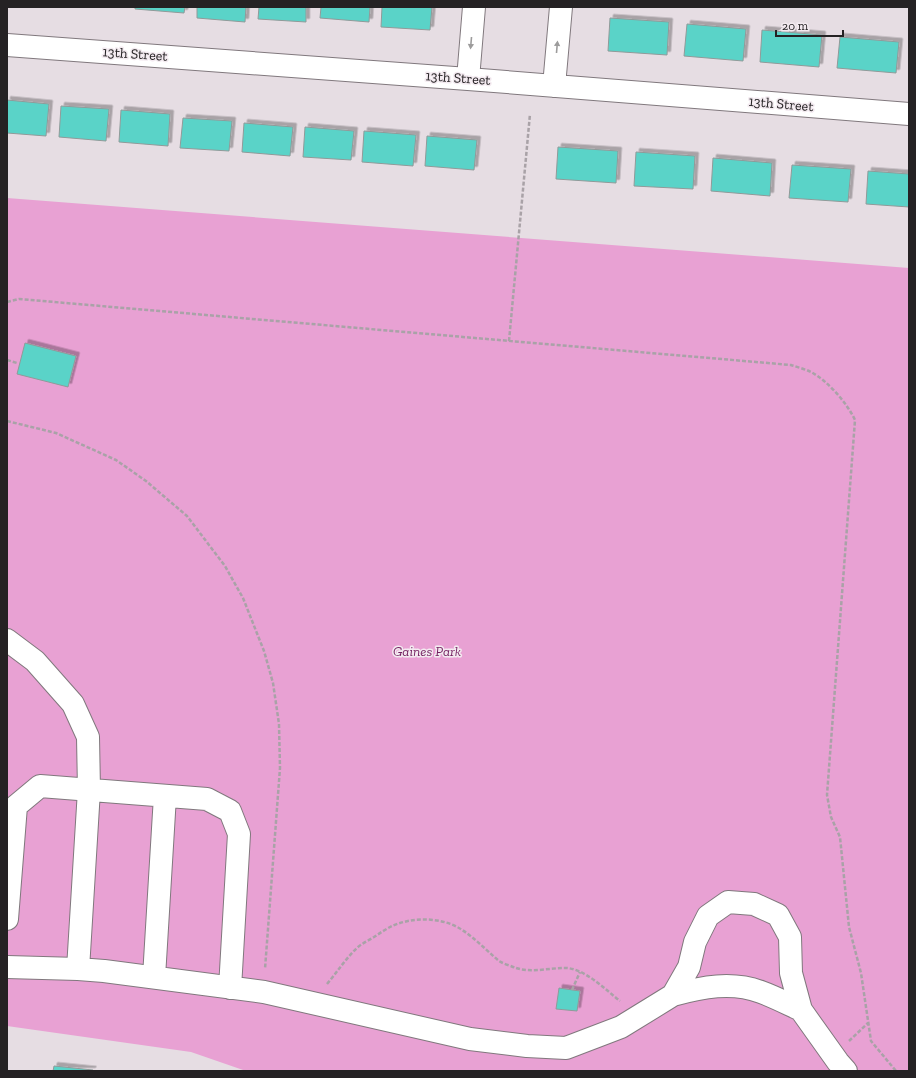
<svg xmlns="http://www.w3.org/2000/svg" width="916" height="1078" viewBox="0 0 916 1078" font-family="'Zilla Slab',serif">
	<defs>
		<filter id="shadow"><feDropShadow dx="3.5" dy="-3.5" stdDeviation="0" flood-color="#0004"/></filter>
	</defs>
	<rect width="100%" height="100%" fill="#e6dde3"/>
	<path fill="#e8a1d3" d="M7,198L909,268V1071H246L191,1052L7,1026Z"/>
	<path fill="#5ad3c8" stroke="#909a99" filter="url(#shadow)" d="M135,7H185L184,13L135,9Z
		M197,7H246L245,22L197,18Z
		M259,7H306V22L258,19Z
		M321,7H370L369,22L320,18Z
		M382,7H432L430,30L381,27Z
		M610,18L669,22L667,55L608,51Z
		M687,24L746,29L743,61L684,56Z
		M762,30L822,35L819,67L760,62Z
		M840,37L899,42L896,73L837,68Z
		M7,100L49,104L46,136L7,133Z
		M61,106L109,109L106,141L59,137Z
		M121,110L170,114L168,146L119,142Z
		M183,118L232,121L229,151L180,148Z
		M244,123L293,127L290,156L242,152Z
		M305,127L354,131L351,160L303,157Z
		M364,131L416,135L413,166L362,162Z
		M427,136L477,140L474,170L425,166Z
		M558,147L618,151L616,183L556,179Z
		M636,152L695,156L693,189L634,186Z
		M713,158L772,163L770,196L711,191Z
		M792,165L851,169L848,202L789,198Z
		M868,171L909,174V207L866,204Z
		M25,343L76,356L68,387L17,374Z
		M559,988L580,991L577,1011L556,1009Z
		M54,1066L93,1070L92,1071H53Z"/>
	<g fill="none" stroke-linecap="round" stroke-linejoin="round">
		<defs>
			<path id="minor" d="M7,45L468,79L909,114
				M468,79L474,7
				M554,86L561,7
				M7,640L35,661L73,704L88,737L89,790L78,969
				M7,919L16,806L40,786L207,799L230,811L239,834L230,988
				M7,967L78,969L104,971L264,992L470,1039L527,1046L566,1048L621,1027L673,995L689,967L695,942L708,916L728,902L754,904L778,915L790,937L791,973L801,1010L838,1062L846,1071
				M154,977L165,796
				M673,995C702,987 732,981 761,992C775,997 788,1004 801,1010"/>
		</defs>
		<use href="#minor" stroke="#80787d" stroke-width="24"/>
		<path stroke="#a9a2a7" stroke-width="2.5" stroke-dasharray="4 2" stroke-linecap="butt" d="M7,302L19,299L791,365C797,367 805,369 811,372C828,381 847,403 855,420L827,795L831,817L840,837L849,927L861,973L871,1041L896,1071
			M509,341L530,114
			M7,360L17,363
			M7,421L56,433L116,460L146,481L187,516L225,566L243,598L264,651L273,683L279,724L280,768L265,969
			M327,984C338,971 346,958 358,947C363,943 369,940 374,937C380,933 386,929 392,926C412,917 440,917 459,928C474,937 486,950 499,961C504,964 511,966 516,968C531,973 549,968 564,968C583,967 606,990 620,1001
			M572,990L580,972
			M849,1041L868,1023"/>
		<use href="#minor" stroke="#fff" stroke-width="22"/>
	</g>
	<defs><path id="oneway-solid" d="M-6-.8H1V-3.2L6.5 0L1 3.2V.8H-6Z"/></defs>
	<g fill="#9d9c9c">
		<use href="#oneway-solid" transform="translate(471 43) rotate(95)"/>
		<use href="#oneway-solid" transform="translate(557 47) rotate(-85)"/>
	</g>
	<g text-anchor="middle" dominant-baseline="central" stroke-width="3" stroke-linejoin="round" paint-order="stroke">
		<g font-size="14" fill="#252224" stroke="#f3eaf0">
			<text transform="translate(135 54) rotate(4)">13th Street</text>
			<text transform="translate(458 78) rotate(4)">13th Street</text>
			<text transform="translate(781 104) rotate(5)">13th Street</text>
		</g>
		<g font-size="14" font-style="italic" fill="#731f60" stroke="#f3eaf0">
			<text x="427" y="651">Gaines Park</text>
		</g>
	</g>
	<rect width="916" height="1078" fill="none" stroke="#252224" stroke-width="16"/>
	<path d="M776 30v6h67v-6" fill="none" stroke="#252224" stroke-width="2"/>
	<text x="782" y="30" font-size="12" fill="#252224" stroke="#f3eaf0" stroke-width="3" paint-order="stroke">20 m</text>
</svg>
